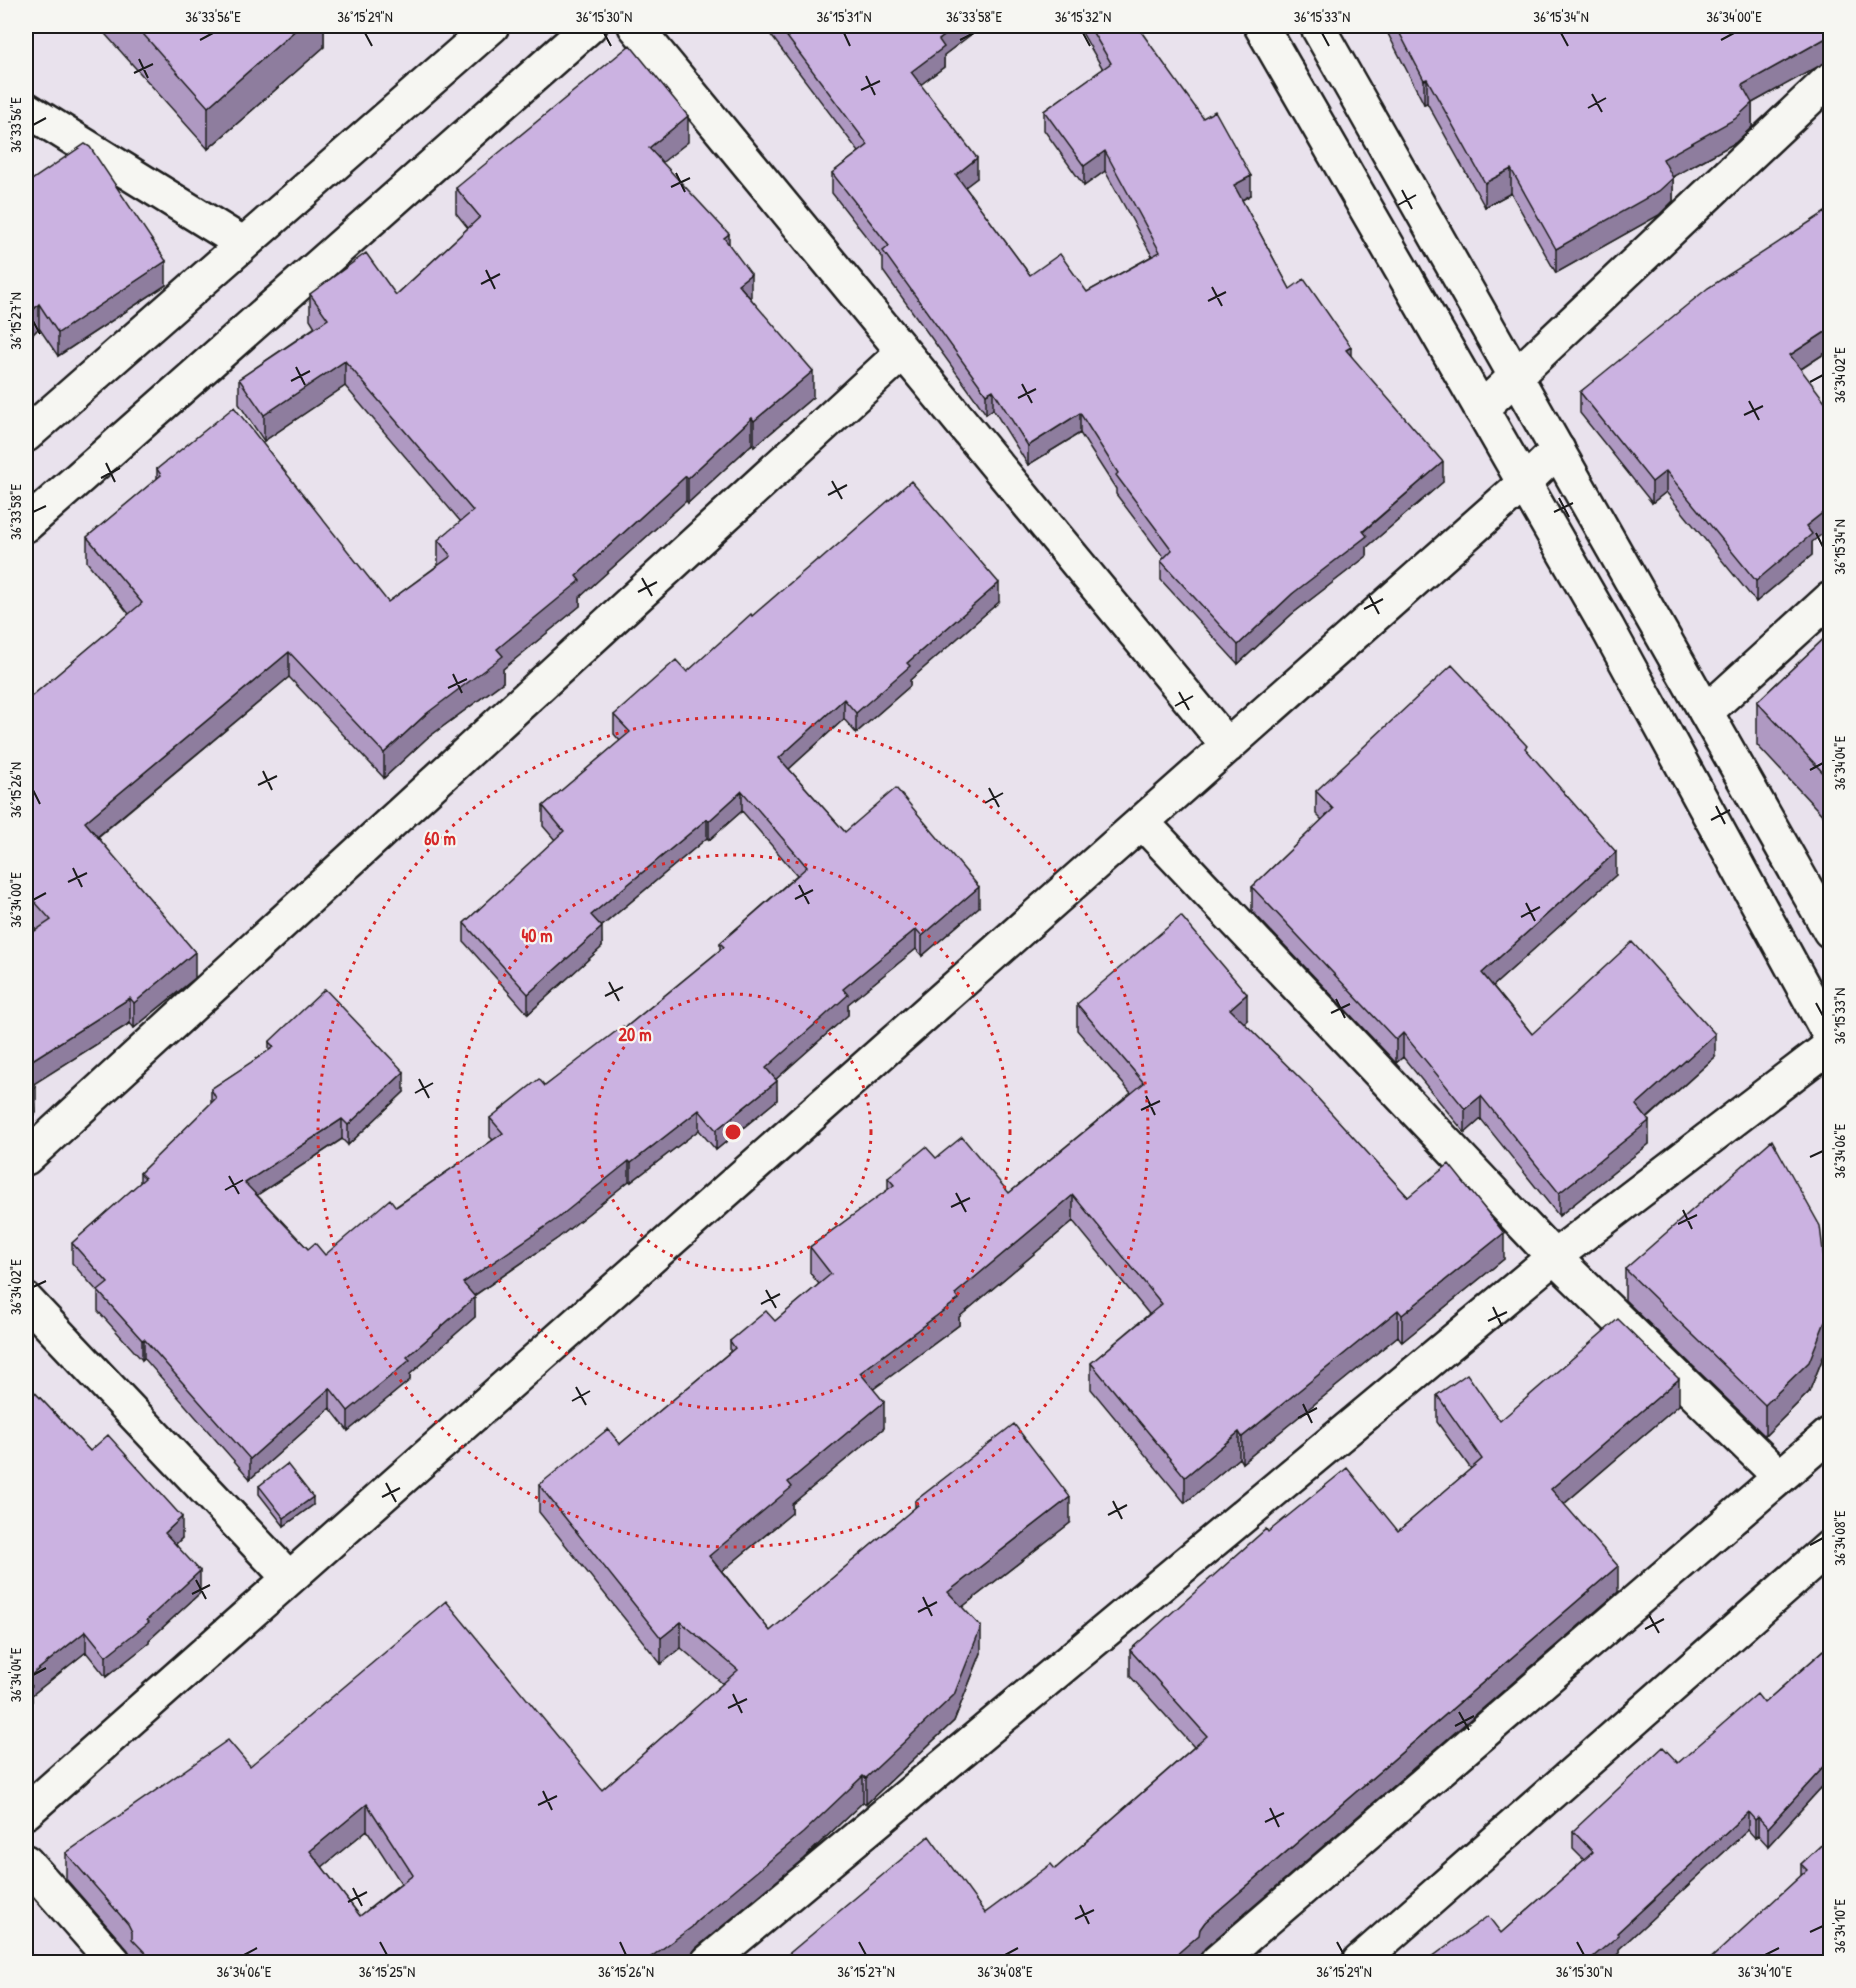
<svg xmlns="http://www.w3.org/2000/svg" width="1856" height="1988" viewBox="0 0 1856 1988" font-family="'Patrick Hand',sans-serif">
	<rect width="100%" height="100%" fill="#e9e2ed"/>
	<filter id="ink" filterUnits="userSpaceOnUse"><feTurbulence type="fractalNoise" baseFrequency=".0167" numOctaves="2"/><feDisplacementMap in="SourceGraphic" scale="12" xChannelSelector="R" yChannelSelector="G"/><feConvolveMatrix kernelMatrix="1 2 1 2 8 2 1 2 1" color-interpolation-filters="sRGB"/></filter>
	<g filter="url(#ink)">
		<path fill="#e0d4e9" d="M26,1946L43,1962H26Z"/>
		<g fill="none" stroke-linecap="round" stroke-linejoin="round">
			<defs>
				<path id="street" d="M635,26L1228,746
					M26,109L242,243
					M1481,409L1830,79
					M1706,712L1830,599
					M1142,822L1554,1257L1780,1477
					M26,1158L903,352
					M26,1300L289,1578
					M26,1812L1524,483L1558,450
					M26,1862L114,1962
					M708,1962L1554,1257L1830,1046"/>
				<path id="secondary" d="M1261,26L1607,627L1830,1036
					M1317,26L1830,931
					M26,435L492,26
					M26,525L590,26
					M1217,1962L1830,1434
					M1359,1962L1830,1547"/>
			</defs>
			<use href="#street" stroke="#1c1c1c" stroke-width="38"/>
			<use href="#secondary" stroke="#1c1c1c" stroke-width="38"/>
			<use href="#street" stroke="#f6f6f2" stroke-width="33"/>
			<use href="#secondary" stroke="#f6f6f2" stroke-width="33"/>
		</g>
		<path fill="#af99c2" stroke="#1c1c1c" stroke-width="1.5" fill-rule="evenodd" d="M98,26H324V47L208,149Z
			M764,26H982L944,55V67L920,85L977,178L965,187L1030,275L1087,292L1152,256L1105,171L1084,186L1044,130V111L1103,69L1078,26H1147L1140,30L1251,195L1242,200L1290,289L1351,356L1443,482L1367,547V556L1292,614L1238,664L1161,580V561L1164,558L1116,494V489L1080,433L1028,465L993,409L986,414L883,271V258L832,193V173L859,152Z
			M1384,26H1822L1828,61L1752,103V127L1735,143L1673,177V201L1659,215L1556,273L1511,193L1485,207L1427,103L1424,104Z
			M688,142L662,162L729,244L751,299L813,397L754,447L752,444L688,503L686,501L580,597V606L503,669V682L426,739L384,778L289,677L98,837L195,978L134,1028L130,1023L33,1084L36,1113L26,1121V937L36,930L26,917V701L129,614L87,562V537L157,479V469L388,602L438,565V540L461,522L345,386L264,441L239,404V379L315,327L310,319V294L396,295L468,228L456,213V188Z
			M26,184L166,285L58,356L39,328L26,341Z
			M1830,209V350L1801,369L1812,542V555L1756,602L1666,492L1652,503L1580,413V392Z
			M819,561L999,602L910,680V686L856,733L844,719L789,769L845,832L979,907L922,956L916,949L848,1004V1015L776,1079L777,1100L716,1150L699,1130L631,1182L629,1181L558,1238L474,1296L475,1317L410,1374V1380L348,1431L330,1408L250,1479L144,1358L142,1360L98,1311V1292L72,1263V1243L140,1183V1173L211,1104V1089L269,1051V1042L404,1092L348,1145L342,1139L257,1195L308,1249L325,1255L493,1140L490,1137V1118L545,1086L625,1028L720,950V943L797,875L742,811L709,840L707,838L601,927L602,947L528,1014L464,942V923L555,840L543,826V806L620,741L614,734V715L687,672Z
			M1830,633V823L1757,745V702Z
			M1527,751L1616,875L1493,986L1532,1034L1715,1057L1647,1119L1649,1144L1559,1216L1481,1119L1465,1133L1403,1057L1396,1063L1252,911V887L1322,820L1316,814V791Z
			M1077,1004L1247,1020L1244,1023L1313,1094L1408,1197L1504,1259L1402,1342L1398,1336L1242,1463L1239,1458L1185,1503L1091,1389V1363L1149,1314L1073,1221L959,1317V1325L873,1389L884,1428L792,1504V1513L722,1571L770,1631L915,1508V1501L1070,1523L962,1607L981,1653L954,1721L866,1804L863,1802L803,1859L696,1948L692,1953L680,1962H132V1957L128,1950L66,1879V1853L250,1766L602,1790L723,1684L681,1648L661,1664L539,1512V1485L620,1444L730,1352V1341L775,1321L819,1284L810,1273V1247L888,1190V1178L936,1158L1009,1193L1131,1093L1077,1030ZM367,1830L401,1883L360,1916L322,1867Z
			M1625,1269L1830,1340L1809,1392L1765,1436L1625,1300Z
			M26,1383L90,1451L182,1538L176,1544L200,1593L149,1640V1643L106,1677L86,1652L32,1695V1707L26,1713Z
			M1437,1395L1500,1421L1679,1405L1564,1504L1618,1592L1205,1948L1200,1955L1199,1961L985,1913L1055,1869L1194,1747L1130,1676V1650L1268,1532L1398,1531L1471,1469L1437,1422Z
			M259,1486L313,1505L284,1526L259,1494Z
			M1830,1645V1778L1768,1846L1758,1835L1755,1838L1748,1830L1619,1949V1953L1608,1962H1432V1957L1501,1933L1584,1860L1573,1849V1831L1678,1763L1764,1703Z
			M1830,1837V1962L1801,1875V1864Z"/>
		<path fill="#8e7d9e" stroke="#1c1c1c" stroke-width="1.5" d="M300,26H324V47L208,149V107Z
			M957,26H982L944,55V67L911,92V72L939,40Z
			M1130,26H1147L1130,35Z
			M1828,37V61L1752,103V127L1735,143L1663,182V159L1742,85Z
			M1427,79V103L1424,104V80Z
			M688,116V142L649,173V148Z
			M1105,151V171L1084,186V166Z
			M977,158V178L956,194V175Z
			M1511,169V193L1485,207V183Z
			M1251,176V195L1234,204V185Z
			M1673,178V201L1659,215L1556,273V249Z
			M729,234V260L724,238Z
			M166,261V285L58,356V333Z
			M751,274V299L738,284Z
			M39,304V328L26,341V317Z
			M1830,329V350L1790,376V355Z
			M1351,347V366L1346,350Z
			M345,361V386L264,441V415Z
			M813,371V397L754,447V421Z
			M993,390V409L986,414V394Z
			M1080,413V433L1028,465V446Z
			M752,418V444L688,503V478Z
			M1443,462V482L1367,547V556L1292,614L1238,664V645L1292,594Z
			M1666,471V492L1652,503V482Z
			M686,476V501L580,597V606L503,669V682L426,739L384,778V753L576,576Z
			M1830,507V528L1812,542V555L1756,602V581L1806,526Z
			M999,583V602L910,680V686L856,733V713L907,663Z
			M289,652V677L85,847V822Z
			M844,699V719L779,778V758Z
			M742,791V811L709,840V821Z
			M707,819V838L591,935V915Z
			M1616,852V875L1482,996V973Z
			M979,887V907L922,956V936Z
			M602,927V947L528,1014V994Z
			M916,929V949L848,1004V1015L766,1088V1068L843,989Z
			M195,952V978L134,1028V1003Z
			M1247,994V1020L1230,1035V1009Z
			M130,998V1023L26,1089V1064Z
			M1403,1033V1057L1396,1063V1040Z
			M1715,1034V1057L1636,1128V1105Z
			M404,1072V1092L348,1145V1125Z
			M777,1081V1100L716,1150V1130Z
			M36,1087V1113L26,1121V1095Z
			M1481,1096V1119L1465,1133V1109Z
			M699,1110V1130L631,1182V1163Z
			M342,1119V1139L245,1203V1183Z
			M1649,1121V1144L1559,1216V1193Z
			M629,1161V1181L558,1238L463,1303V1283Z
			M1073,1195V1221L959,1317V1325L860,1399V1373Z
			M1504,1233V1259L1402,1342V1315Z
			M475,1297V1317L410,1374V1380L348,1431V1411L407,1357Z
			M1830,1309V1340L1809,1392L1765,1436V1405Z
			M1398,1310V1336L1242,1463V1437Z
			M144,1339V1358L142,1360V1340Z
			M1679,1379V1405L1551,1515V1489Z
			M330,1388V1408L250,1479V1459Z
			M884,1402V1428L792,1504V1513L709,1582V1556L788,1482Z
			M1239,1432V1458L1185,1503V1477Z
			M313,1497V1505L284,1526V1518Z
			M1070,1497V1523L948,1618V1592Z
			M182,1517V1538L165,1554V1533Z
			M1618,1566V1592L1205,1948L1200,1955L1199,1961L1197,1962H1168L1200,1929L1205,1922Z
			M200,1571V1593L149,1640V1643L106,1677V1656Z
			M681,1622V1648L661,1664V1638Z
			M981,1627V1653L954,1721L866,1804V1778Z
			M86,1631V1652L32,1695V1707L26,1713V1679Z
			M1830,1760V1778L1768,1846V1828Z
			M863,1776V1802L803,1859L696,1948L692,1953L680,1962H644L696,1922Z
			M367,1804V1830L310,1877V1851Z
			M1748,1812V1830L1619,1949V1953L1608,1962H1587L1617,1933Z
			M1758,1817V1835L1755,1838V1820Z"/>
		<path fill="#cbb2e1" stroke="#1c1c1c" stroke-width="1.5" fill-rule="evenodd" d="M136,26H300L208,107Z
			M779,26H957L939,40L944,47L911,72L977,158L956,175L1030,275L1060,254L1087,292L1160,252L1105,151L1084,166L1044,111L1111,63L1089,26H1137L1203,118L1215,111L1251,176L1234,185L1290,289L1304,279L1351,347L1346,350L1443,462L1363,531L1367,536L1292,594L1238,645L1161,561L1172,550L1116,475L1118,473L1080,413L1028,446L993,390L986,394L883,251L889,246L832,173L868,145Z
			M1396,26H1822L1828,37L1742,85L1752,103L1735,119L1663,159L1673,178L1659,191L1556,249L1511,169L1485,183L1427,79L1424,80Z
			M630,45L688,116L649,148L729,234L724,238L751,274L738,284L813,371L754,421L752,418L688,478L686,476L576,576L580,581L497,649L503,656L426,714L384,753L289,652L85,822L195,952L134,1003L130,998L26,1064V937L51,920L26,892V701L142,603L87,537L161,475L157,469L234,407L388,602L451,556L438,540L473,511L345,361L264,415L239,379L328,319L310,294L366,253L396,295L480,217L456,188Z
			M85,144L90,147L166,261L58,333L39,304L26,317V184Z
			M1830,209V329L1790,355L1830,408V507L1806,526L1812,534L1756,581L1666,471L1652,482L1580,392L1708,288Z
			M911,481L999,583L907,663L910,666L856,713L844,699L779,758L845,832L896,788L979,887L922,936L916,929L843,989L848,995L766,1068L777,1081L716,1130L699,1110L631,1163L629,1161L558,1218L463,1283L475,1297L407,1357L410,1360L348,1411L330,1388L250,1459L144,1339L142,1340L98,1291L108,1283L72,1243L145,1178L140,1173L216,1098L211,1089L274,1047L269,1042L325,989L404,1072L348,1125L342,1119L245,1183L308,1249L315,1243L325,1255L390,1199L396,1207L503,1133L490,1118L539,1079L545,1086L623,1026L625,1028L724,947L720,943L807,867L742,791L709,821L707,819L591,915L602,927L528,994L464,923L564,831L543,806L630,732L614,715L676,660L687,672L751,614L752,616L818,559L819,561Z
			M1830,633V780L1757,702Z
			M1452,665L1527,746L1525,748L1616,852L1482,973L1532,1034L1632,942L1715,1034L1636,1105L1649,1121L1559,1193L1481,1096L1465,1109L1403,1033L1396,1040L1252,887L1333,809L1316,791Z
			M1181,916L1247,994L1230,1009L1313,1091L1312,1092L1408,1197L1449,1164L1504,1233L1402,1315L1398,1310L1242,1437L1239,1432L1185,1477L1091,1363L1162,1304L1073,1195L955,1294L959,1299L860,1373L884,1402L788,1482L792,1487L709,1556L770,1631L918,1505L915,1501L1014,1424L1070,1497L948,1592L981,1627L954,1695L866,1778L863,1776L803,1833L696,1922L692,1927L644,1962H154L132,1939V1932L128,1924L66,1853L228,1740L250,1766L446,1601L602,1790L738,1670L681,1622L661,1638L539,1485L608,1429L620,1444L735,1348L730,1341L766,1311L775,1321L831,1274L810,1247L894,1185L888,1178L926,1147L936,1158L962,1137L1009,1193L1144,1083L1077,1004ZM367,1804L413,1875L360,1916L310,1851Z
			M26,1073L36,1087L26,1095Z
			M1772,1140L1820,1226L1830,1309L1809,1362L1765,1405L1625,1269Z
			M1618,1319L1679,1379L1551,1489L1618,1566L1205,1922L1200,1929L1199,1935L1168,1962H779L929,1836L985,1913L1051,1864L1055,1869L1207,1736L1130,1650L1266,1529L1268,1532L1347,1468L1398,1531L1482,1459L1437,1395L1467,1374L1500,1421Z
			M26,1383L90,1451L108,1435L182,1517L165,1533L200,1571L147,1620L149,1622L106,1656L86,1631L26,1679Z
			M287,1464L313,1497L284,1518L259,1486Z
			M1830,1645V1760L1768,1828L1758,1817L1755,1820L1748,1812L1617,1933L1619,1935L1587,1962H1435L1432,1957L1488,1916L1501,1933L1593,1852L1573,1831L1663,1747L1678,1763L1757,1694L1764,1703Z
			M26,1679L32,1686L26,1691Z
			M1830,1837V1962H1707L1807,1870L1801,1864Z"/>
	</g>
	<path fill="none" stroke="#1c1c1c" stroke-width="2" d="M365,33L372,46M604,33L611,46M844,33L850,46M1083,33L1090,46M1322,33L1329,46M1561,33L1568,46M200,40L213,33M960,40L974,33M1721,40L1734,33M139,59L148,78M134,73L153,64M866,76L875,95M861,90L880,81M1592,94L1602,112M1588,108L1606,98M33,125L46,118M676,173L685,192M671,187L690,178M1402,190L1412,209M1398,205L1416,195M486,270L495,289M481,284L500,274M1212,287L1222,306M1208,301L1226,292M33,321L40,334M296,367L305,385M291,381L310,371M1810,382L1823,375M1022,384L1032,403M1018,398L1036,389M1749,401L1759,420M1744,415L1763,406M106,463L115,482M101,478L120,468M832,481L842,499M828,495L847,485M1559,498L1569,517M33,512L46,506M1554,512L1573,503M1816,533L1823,547M642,578L652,596M638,592L657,582M1369,595L1379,614M1364,609L1383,599M453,674L462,693M448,688L467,679M1179,692L1189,710M1175,706L1193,696M1810,770L1823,763M263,771L272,790M258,785L277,776M989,788L999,807M33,790L40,804M985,803L1003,793M1716,806L1725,824M1711,820L1730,810M73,868L82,887M68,882L87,873M799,885L809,904M795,899L813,890M33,900L46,893M1526,903L1535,921M1521,917L1540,907M609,982L619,1001M605,996L623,987M1336,999L1345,1018M1816,1003L1823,1016M1331,1013L1350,1004M419,1079L429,1098M415,1093L433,1083M1146,1096L1155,1115M1141,1110L1160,1101M1810,1157L1823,1151M229,1176L239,1194M225,1190L243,1180M956,1193L966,1212M951,1207L970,1198M1683,1210L1692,1229M1678,1224L1697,1215M33,1287L46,1281M766,1290L776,1308M761,1304L780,1294M1493,1307L1502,1326M1488,1321L1507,1312M576,1387L586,1405M572,1401L590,1391M1303,1404L1312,1423M1298,1418L1317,1408M386,1483L396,1502M382,1497L400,1488M1113,1501L1122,1519M1108,1515L1127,1505M1810,1545L1823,1538M196,1580L206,1599M192,1594L210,1585M923,1597L932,1616M918,1612L937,1602M1649,1615L1659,1633M1645,1629L1664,1619M33,1675L46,1668M733,1694L742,1713M728,1708L747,1699M1459,1712L1469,1730M1455,1726L1474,1716M543,1791L552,1810M538,1805L557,1796M1270,1808L1279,1827M1265,1822L1284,1813M353,1888L362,1906M348,1902L367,1892M1080,1905L1089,1924M1075,1919L1094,1910M1810,1932L1823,1926M380,1942L387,1955M620,1942L626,1955M859,1942L866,1955M1337,1942L1344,1955M1577,1942L1584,1955M244,1955L257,1948M1005,1955L1018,1948M1765,1955L1779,1948"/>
	<g fill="none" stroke="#d62828" stroke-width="3" stroke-dasharray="3 6">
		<circle cx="733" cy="1132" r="138"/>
		<circle cx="733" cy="1132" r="277"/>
		<circle cx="733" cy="1132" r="415"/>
	</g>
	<circle cx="733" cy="1132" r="9" fill="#d62828" stroke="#f6f6f2" stroke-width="3"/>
	<g font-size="18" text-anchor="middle" font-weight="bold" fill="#d62828" stroke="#f6f6f2" stroke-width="4.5" stroke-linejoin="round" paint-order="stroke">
		<text x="440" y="845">60 m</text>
		<text x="537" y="942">40 m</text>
		<text x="635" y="1041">20 m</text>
	</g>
	<rect width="1856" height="1988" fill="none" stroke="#f6f6f2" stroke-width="66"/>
	<rect x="33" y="33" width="1790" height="1922" fill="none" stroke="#1c1c1c" stroke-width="2"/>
	<g font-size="15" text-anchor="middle" fill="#1c1c1c">
		<text x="213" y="22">36°33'56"E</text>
		<text x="365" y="22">36°15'29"N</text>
		<text x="604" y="22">36°15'30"N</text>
		<text x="844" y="22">36°15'31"N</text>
		<text x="974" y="22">36°33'58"E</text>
		<text x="1083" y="22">36°15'32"N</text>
		<text x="1322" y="22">36°15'33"N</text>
		<text x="1561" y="22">36°15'34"N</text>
		<text x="1734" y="22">36°34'00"E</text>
		<text transform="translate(16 125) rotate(-90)" y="5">36°33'56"E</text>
		<text transform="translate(16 321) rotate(-90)" y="5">36°15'27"N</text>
		<text transform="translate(1840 375) rotate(-90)" y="5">36°34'02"E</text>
		<text transform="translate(16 512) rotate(-90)" y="5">36°33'58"E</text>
		<text transform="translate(1840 547) rotate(-90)" y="5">36°15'34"N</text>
		<text transform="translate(1840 763) rotate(-90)" y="5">36°34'04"E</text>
		<text transform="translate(16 790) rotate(-90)" y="5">36°15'26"N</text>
		<text transform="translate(16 900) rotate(-90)" y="5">36°34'00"E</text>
		<text transform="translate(1840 1016) rotate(-90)" y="5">36°15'33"N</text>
		<text transform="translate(1840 1151) rotate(-90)" y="5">36°34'06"E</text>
		<text transform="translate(16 1287) rotate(-90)" y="5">36°34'02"E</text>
		<text transform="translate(1840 1538) rotate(-90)" y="5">36°34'08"E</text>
		<text transform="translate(16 1675) rotate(-90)" y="5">36°34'04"E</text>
		<text transform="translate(1840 1926) rotate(-90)" y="5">36°34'10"E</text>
		<text x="244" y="1977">36°34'06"E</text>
		<text x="387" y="1977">36°15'25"N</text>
		<text x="626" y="1977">36°15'26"N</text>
		<text x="866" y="1977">36°15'27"N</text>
		<text x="1005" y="1977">36°34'08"E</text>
		<text x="1344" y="1977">36°15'29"N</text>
		<text x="1584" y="1977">36°15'30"N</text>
		<text x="1765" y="1977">36°34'10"E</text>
	</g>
</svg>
